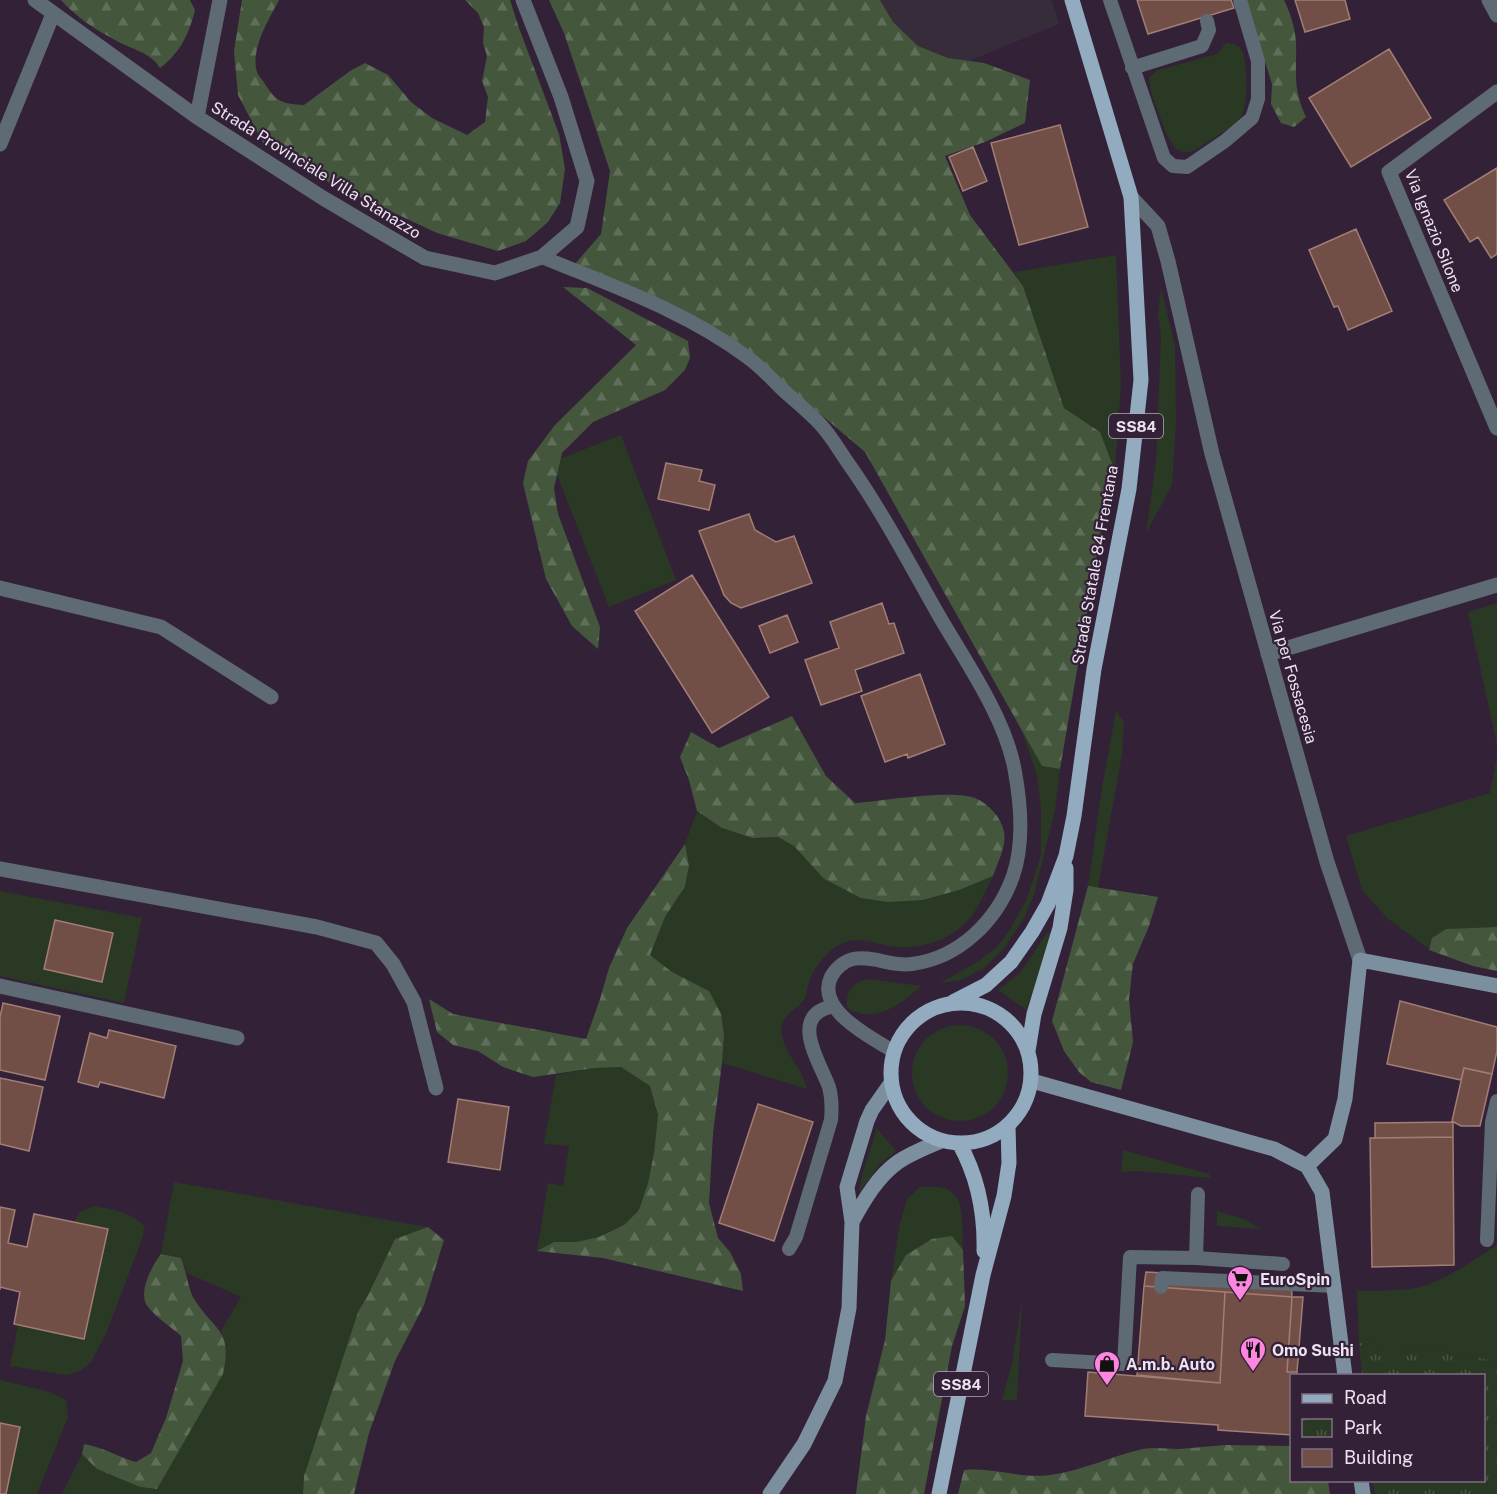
<svg xmlns="http://www.w3.org/2000/svg" width="1497" height="1494" viewBox="0 0 1497 1494" font-family="'Public Sans',sans-serif">
	<defs>
		<pattern id="forest-firs" width="22" height="20" patternUnits="userSpaceOnUse" patternTransform="scale(1.5)"><rect width="22" height="20" fill="#44573c"/><path d="M5 1l3.5 6h-7zM16 11l3.5 6h-7z" fill="#5f6f59"/></pattern>
		<pattern id="park-tufts" width="24" height="20" patternUnits="userSpaceOnUse" patternTransform="scale(1.5)"><rect width="24" height="20" fill="#2a3923"/><path d="M3 7l-1-3M5 7V3M7 7l1-3M15 17l-1-3M17 17v-4M19 17l1-3" fill="none" stroke="#495643"/></pattern>
	</defs>
	<rect width="100%" height="100%" fill="#332138"/>
	<path fill="#362c3a" d="M880,0H1052L1059,24L969,61L948,58L918,46L893,22Z"/>
	<path fill="#2a3923" d="M1226,43C1233,43 1238,44 1242,51C1248,62 1248,104 1242,115C1237,124 1226,130 1217,136C1190,155 1177,164 1163,125C1158,110 1149,93 1149,77L1158,70L1217,54Z
		M1116,255L1121,385L1115,471L1100,432L1064,408L1023,286L1014,272Z
		M1161,288L1175,345L1176,423L1172,485L1146,533L1156,462L1161,335L1158,314Z
		M621,435L676,580L609,607L552,462Z
		M1497,603V745L1468,612Z
		M1116,711L1124,722L1122,754L1098,888L1088,886L1102,787Z
		M1021,729L1042,766L1060,769L1055,810L1034,895L1024,918L1005,947L984,968L961,980L940,983L979,961L998,946L1009,931L1026,901L1041,855V808L1037,775Z
		M1497,756V927L1446,929L1432,938L1429,949L1387,918L1362,890L1346,836L1490,793Z
		M697,811L722,828L751,838L778,837L794,846L823,878L923,900L959,890L993,876C986,890 980,905 971,917C950,942 916,952 884,945C867,941 852,936 836,947C824,955 814,968 809,982C807,987 807,996 804,1000C796,1011 777,1016 782,1036C786,1056 804,1070 807,1089L722,1063L724,1036L709,991L672,972L650,955L665,917L685,886L689,866L685,844Z
		M0,891L142,918L124,1003L0,976Z
		M1055,931L1026,1010L998,990L1020,973L1047,933Z
		M866,979L922,986C899,1004 877,1025 847,1008C846,992 850,985 866,979Z
		M912 1073a48 48 0 1 1 96 0a48 48 0 1 1-96 0Z
		M621,1067L650,1086L658,1115L654,1153L648,1183L639,1210L624,1225L599,1237L576,1242H554L537,1251L548,1183L563,1186L569,1146L544,1144L556,1075L595,1068Z
		M877,1128L896,1151L880,1164L859,1193L862,1175Z
		M1123,1150L1209,1174L1210,1178L1140,1171L1121,1172Z
		M174,1182L428,1227L395,1239L368,1295L358,1312L304,1476L303,1494H62L82,1454L97,1469L140,1487L157,1489L182,1444L227,1354L221,1331L241,1297L187,1273L181,1258L161,1254Z
		M920,1187C927,1187 937,1186 944,1188C968,1196 961,1230 963,1250L952,1236L906,1255L891,1281L900,1223L907,1199Z
		M94,1206C113,1209 131,1212 145,1227L142,1239L106,1334L91,1362L80,1371L67,1375L10,1366L18,1325L84,1339L108,1230L74,1222L80,1212Z
		M1217,1211L1244,1219L1261,1229L1217,1226Z
		M1497,1245V1362C1452,1350 1406,1346 1359,1343L1357,1291C1380,1290 1406,1292 1427,1285C1452,1276 1475,1259 1497,1245Z
		M1022,1301L1017,1400H1002L1012,1363Z
		M0,1380L50,1392L66,1400L68,1417L37,1494H6L20,1427L0,1423Z"/>
	<path fill="url(#forest-firs)" d="M61,0H190L195,10C189,34 180,53 160,68C151,52 130,49 115,40C96,30 76,17 61,0Z
		M242,0H279C269,19 250,50 257,72C258,76 263,80 265,84C276,102 283,104 304,105L350,71L365,63L388,75L411,102L432,118L467,135L485,122L488,97L482,81L487,56L483,43L484,27L478,13L465,0H510L519,28L559,134L565,169L560,203L548,222L526,241L498,251L437,233L330,183L263,143L238,95L234,51Z
		M549,0H880L893,22L918,46L948,58L984,63L1030,80L1025,123L985,142L945,156L970,215L1023,286L1064,408L1100,432L1115,471L1102,525L1060,769L1042,766L865,452L752,356L575,264L601,234L610,171L564,33Z
		M1246,0H1284C1290,12 1295,28 1296,42C1297,72 1292,88 1306,117L1294,127L1281,123L1271,104L1272,84Z
		M563,287L587,288L688,341L690,358L685,370L665,390L593,422L562,453L554,488L558,514L600,627L598,649L572,626L546,579L523,483L528,461L555,425L636,345Z
		M792,716L826,776L855,803C883,801 950,789 975,798C989,804 1001,817 1004,832C1007,845 997,864 993,876L959,890L923,900L888,902L861,898L823,878L794,846L778,837L752,838L722,828L697,811L689,780L680,757L691,732L719,748Z
		M685,844L689,866L685,886L665,917L650,955L672,972L709,991L721,1014L724,1036L722,1063L713,1133L709,1203L718,1238L730,1252L741,1274L743,1291L603,1258L537,1251L554,1242H576L599,1237L624,1225L639,1210L648,1183L654,1153L658,1115L650,1086L621,1067L595,1068L533,1077L503,1067L478,1051L453,1045L437,1032L429,999L453,1014L586,1039L600,999L609,968L627,928Z
		M1088,886L1158,897L1149,926L1133,964L1129,999L1133,1042L1121,1090L1091,1082L1079,1072L1064,1051L1052,1021Z
		M1497,927V971L1473,966L1429,950L1432,938L1446,929Z
		M428,1227L444,1240L443,1243L424,1305L395,1361L369,1433L354,1494H303L304,1476L358,1312L368,1295L395,1239Z
		M952,1236L963,1250L965,1306L952,1346L924,1494H856L866,1416L885,1340L891,1281L906,1255L932,1239Z
		M161,1254L181,1258C186,1270 188,1288 194,1299C215,1332 233,1329 223,1374L157,1489L140,1487L97,1469L82,1454L84,1444C103,1447 118,1457 136,1462L151,1453L166,1418L183,1361L181,1336C171,1327 157,1318 148,1307C137,1294 152,1265 161,1254Z
		M1225,1445L1291,1446L1292,1480L1328,1481L1330,1494H958L964,1470C993,1467 1021,1479 1050,1475C1082,1471 1111,1456 1143,1449C1155,1447 1167,1449 1179,1449C1195,1448 1210,1446 1225,1445Z"/>
	<path fill="url(#park-tufts)" d="M1359,1343C1406,1346 1452,1350 1497,1362V1494H1375L1373,1481L1484,1480V1376L1362,1375Z"/>
	<path fill="#714f47" stroke="#a27d75" stroke-width="1.5" d="M1137,0H1231L1234,8L1148,34Z
		M1295,0H1345L1350,19L1305,32Z
		M1389,49L1431,118L1351,167L1309,98Z
		M1060,125L1088,227L1019,245L991,143Z
		M973,147L987,181L963,191L949,157Z
		M1497,168V254L1491,258L1478,237L1470,242L1444,200Z
		M1356,229L1392,311L1348,330L1338,306L1334,307L1309,250Z
		M666,463L702,470L699,481L715,485L709,510L658,499Z
		M749,514L755,530L776,542L794,536L812,583L741,608L731,603L724,595L699,531Z
		M692,575L769,697L712,733L635,611Z
		M882,603L889,624L894,623L904,653L855,670L862,691L821,705L805,660L839,648L830,622Z
		M787,615L798,642L770,653L759,626Z
		M920,674L945,744L908,758L907,754L885,762L861,696Z
		M55,920L113,933L102,982L44,969Z
		M1400,1001L1497,1027V1051L1492,1074L1464,1068L1461,1080L1387,1064Z
		M3,1003L60,1016L45,1080L0,1070V1017Z
		M109,1030L176,1046L164,1098L100,1082L98,1087L78,1082L90,1033L107,1038Z
		M1464,1068L1492,1074L1480,1126H1461L1452,1121Z
		M0,1078L43,1087L29,1151L0,1144Z
		M458,1099L509,1107L500,1170L448,1162Z
		M758,1104L813,1122L774,1241L719,1223Z
		M1453,1122V1137L1375,1138V1123Z
		M1453,1137L1454,1265L1372,1267L1370,1138Z
		M0,1207L15,1210L8,1243L27,1247L34,1214L108,1229L84,1339L14,1324L20,1292L0,1287V1290Z
		M1146,1272L1291,1280L1292,1297L1144,1286Z
		M1144,1286L1225,1292L1220,1383L1137,1375Z
		M1225,1292L1292,1297L1287,1372H1297V1376H1292V1435L1218,1430V1425L1085,1416L1088,1372L1220,1383Z
		M1292,1297H1303L1297,1372H1287Z
		M0,1423L20,1427L6,1494H0Z"/>
	<g fill="none" stroke-linecap="round" stroke-linejoin="round">
		<path stroke="#5e6a74" stroke-width="14" d="M1110,0L1164,158L1173,166L1187,167L1225,141L1252,118L1258,99V61L1240,0
			M1132,68L1202,46L1209,30L1207,21
			M542,257C612,286 686,311 747,357C760,366 771,378 782,389C795,401 809,412 821,425C831,436 839,450 848,463C882,511 909,563 938,614C965,661 1006,718 1015,772C1021,805 1024,844 1013,876C997,921 959,958 912,964C892,967 872,955 853,959C844,961 835,969 831,977C815,1010 872,1038 893,1051
			M1487,1240L1492,1122L1497,1101
			M789,1249L796,1237L831,1120C832,1109 832,1098 829,1087C820,1062 787,1015 834,1006
			M1196,1258L1198,1194
			M1161,1287L1162,1278L1334,1286
			M1052,1360L1124,1364L1130,1257L1196,1258L1283,1264"/>
		<path stroke="#5e6a74" stroke-width="15" d="M35,0L197,117L323,198L394,240L425,258L495,273L542,257L577,227L587,181L561,97L523,0
			M1489,0L1497,15
			M1497,92L1389,172L1497,428
			M197,117L220,0
			M0,144L53,14
			M1131,197L1158,226L1168,261L1212,454L1327,862L1360,960
			M0,588L161,627L271,697
			M1268,654L1497,585
			M0,869L317,927L376,943L393,964L414,1002L436,1088
			M0,986L237,1038"/>
		<path stroke="#7b8f9f" stroke-width="15" d="M1032,1081L1274,1149L1307,1166L1322,1192L1345,1376
			M1307,1166L1335,1139L1345,1099L1360,960L1497,986
			M852,1222C864,1200 878,1176 898,1162C911,1153 927,1147 941,1141
			M1361,1480L1363,1494
			M770,1494L804,1444L835,1381L849,1308L852,1222L847,1187L867,1121L872,1110L891,1083"/>
		<path stroke="#92abbf" stroke-width="15" d="M953,1002L986,985L1011,962L1032,932L1048,904L1066,856L1074,816L1094,669L1129,489L1141,380L1131,197L1072,0
			M891 1073a70 70 0 1 1 140 0a70 70 0 1 1-140 0Z
			M1028,1051L1034,1014L1060,928L1066,890V868
			M959,1143C978,1177 985,1213 984,1251
			M939,1494L983,1275L1004,1196L1009,1163L1008,1126"/>
	</g>
	<defs>
		<symbol id="supermarket-pin" viewBox="-11 -11 22 30"><path d="M0 17L-7.5 6A9.5 9.5 0 1 1 7.5 6Z" fill="#fe86e0" stroke="#332138"/><path d="M-6-5.5h2.5l.6 2H6L4.5 2H-2.5L-4.4-4H-6ZM-1.5 3.2a1.3 1.3 0 1 0 .1 0ZM3 3.2a1.3 1.3 0 1 0 .1 0Z" fill="#111"/></symbol>
		<symbol id="restaurant-pin" viewBox="-11 -11 22 30"><path d="M0 17L-7.5 6A9.5 9.5 0 1 1 7.5 6Z" fill="#fe86e0" stroke="#332138"/><path d="M-5-6h1v4h1v-4h1v4h1v-4h1v5L-1.5 .5V6h-2V.5L-5-1ZM5-6V6H3V1.5H1.5Q1.5-4 5-6Z" fill="#111"/></symbol>
		<symbol id="shop-pin" viewBox="-11 -11 22 30"><path d="M0 17L-7.5 6A9.5 9.5 0 1 1 7.5 6Z" fill="#fe86e0" stroke="#332138"/><path d="M-5-2.5h2.3a2.7 3.5 0 0 1 5.4 0H5L5.5 6h-11ZM-1.5-2.5h3a1.5 2.3 0 0 0-3 0Z" fill="#111"/></symbol>
	</defs>
	<g fill-rule="evenodd">
		<use href="#supermarket-pin" x="1225" y="1264" width="30" height="40"/>
		<use href="#restaurant-pin" x="1238" y="1335" width="30" height="40"/>
		<use href="#shop-pin" x="1092" y="1349" width="30" height="40"/>
	</g>
	<g text-anchor="middle" dominant-baseline="central" stroke-width="4.5" stroke-linejoin="round" paint-order="stroke">
		<g fill="#332138" stroke="#b6a9ba" stroke-width="1.5">
			<rect x="1109" y="414" width="54" height="24" rx="4.5"/>
			<rect x="934" y="1372" width="54" height="24" rx="4.5"/>
		</g>
		<g font-size="15" font-weight="bold" fill="#eee3f2">
			<text x="1136" y="426">SS84</text>
			<text x="961" y="1384">SS84</text>
		</g>
		<g font-size="16" fill="#eee3f2" stroke="#332138">
			<text transform="translate(316 170) rotate(32)">Strada Provinciale Villa Stanazzo</text>
			<text transform="translate(1434 231) rotate(68)">Via Ignazio Silone</text>
			<text transform="translate(1095 565) rotate(-80)">Strada Statale 84 Frentana</text>
			<text transform="translate(1293 677) rotate(74)">Via per Fossacesia</text>
		</g>
		<g font-size="16" font-weight="bold" fill="#eee3f2" stroke="#332138" text-anchor="start">
			<text x="1260" y="1279">EuroSpin</text>
			<text x="1272" y="1350">Omo Sushi</text>
			<text x="1126" y="1364">A.m.b. Auto</text>
		</g>
	</g>
	<rect x="1290" y="1374" width="195" height="108" fill="#332138" stroke="#7e6f82" stroke-width="1.5"/>
	<rect x="1302" y="1394" width="30" height="9" fill="#92abbf" stroke="#7e6f82" stroke-width="1.5"/>
	<text x="1344" y="1404" font-size="18" fill="#eee3f2">Road</text>
	<rect x="1302" y="1419" width="30" height="18" fill="url(#park-tufts)" stroke="#7e6f82" stroke-width="1.5"/>
	<text x="1344" y="1434" font-size="18" fill="#eee3f2">Park</text>
	<rect x="1302" y="1449" width="30" height="18" fill="#714f47" stroke="#7e6f82" stroke-width="1.5"/>
	<text x="1344" y="1464" font-size="18" fill="#eee3f2">Building</text>
</svg>
